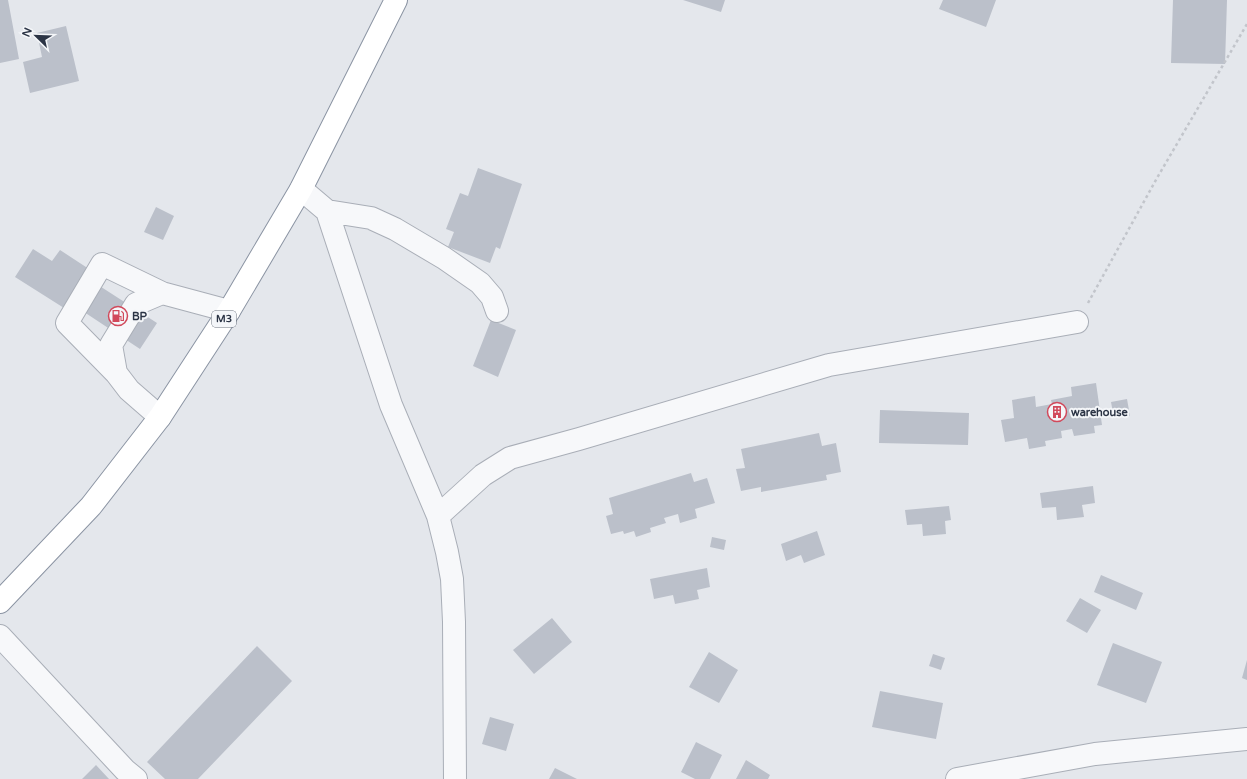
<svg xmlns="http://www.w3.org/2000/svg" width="1247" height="779" viewBox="0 0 1247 779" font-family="'Varela Round',sans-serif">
	<rect width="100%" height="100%" fill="#e4e7ec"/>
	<path fill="#bbc0ca" d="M0,0H8L19,59L0,63Z
		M683,0H725L721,12Z
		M943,0H996L986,27L939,9Z
		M1173,0H1227L1225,64L1171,63Z
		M66,26L79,81L30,93L23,62L42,57L37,33Z
		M478,168L522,184L500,249L496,247L490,263L448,247L454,232L446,229L460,193L468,196Z
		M156,207L174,216L163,240L144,232Z
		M33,249L52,261L60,250L89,269L64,308L15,277Z
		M95,283L157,323L140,349L78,308Z
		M491,320L516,330L498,377L473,366Z
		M1096,383L1102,425L1094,426L1095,433L1074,436L1072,429L1061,431L1062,438L1045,441L1046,446L1029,449L1027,438L1005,442L1001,420L1014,418L1012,400L1035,396L1036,407L1052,404L1051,400L1072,396L1071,387Z
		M1127,399L1130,416L1114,418L1111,402Z
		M880,410L969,413L968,445L879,443Z
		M819,433L822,446L836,443L841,472L826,475L827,480L761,492V487L741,491L736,469L745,468L741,449Z
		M691,473L694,482L707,478L715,503L695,509L697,518L680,523L678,514L664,518L666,523L650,528L651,532L636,537L634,531L624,534L623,531L611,534L606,516L613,514L609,498Z
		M1093,486L1095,503L1082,505L1084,517L1057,520L1056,507L1042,508L1040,493Z
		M949,506L951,520L945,521L946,534L923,536L922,524L907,525L905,510Z
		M817,531L825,555L804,563L801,555L786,561L781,544Z
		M712,537L726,540L724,550L710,547Z
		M707,568L710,587L697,590L699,599L675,604L673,595L654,599L650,579Z
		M1101,575L1143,593L1136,610L1094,592Z
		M1080,598L1101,610L1087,633L1066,621Z
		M552,618L572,642L534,674L513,650Z
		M1113,643L1162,662L1146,703L1097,685Z
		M257,646L292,681L198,779H165L147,762Z
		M709,652L738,670L719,703L689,687Z
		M933,654L945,658L941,670L929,666Z
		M1247,660V680L1242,678Z
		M880,691L943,703L936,739L872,727Z
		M490,717L514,724L506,751L482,744Z
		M696,742L722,755L710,779H695L681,772Z
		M746,760L770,775L768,779H736Z
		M96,765L109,779H82Z
		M555,768L577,779H549Z"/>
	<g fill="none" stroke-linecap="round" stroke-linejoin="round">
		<defs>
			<path id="minor" d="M301,189L327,211L391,405L438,516L447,552L452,579L454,622L455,779
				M327,211L371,218L395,229L444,258L480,283L492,297L497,311
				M116,373L67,323L102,264L162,293
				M160,417L129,390L116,373L111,345L136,304L162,293L229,311
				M438,516L483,475L510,458L579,439L829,365L1077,322
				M0,636L125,770L136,779
				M957,779L1095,754L1247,739"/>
			<path id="highway" d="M0,602L91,506L160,417L229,311L301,189L396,0"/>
		</defs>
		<use href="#minor" stroke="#a9aeb7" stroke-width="24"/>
		<use href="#highway" stroke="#8b94a3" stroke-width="24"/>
		<path stroke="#c2c5cb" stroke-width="2.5" stroke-dasharray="3 3" stroke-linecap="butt" d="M1088,303L1157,178L1247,24"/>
		<use href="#minor" stroke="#f7f8fa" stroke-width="22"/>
		<use href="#highway" stroke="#fff" stroke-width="22"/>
	</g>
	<defs>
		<symbol id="fuel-ring" viewBox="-11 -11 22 22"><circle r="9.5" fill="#f4f6f9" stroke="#d1495b" stroke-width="1.5"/><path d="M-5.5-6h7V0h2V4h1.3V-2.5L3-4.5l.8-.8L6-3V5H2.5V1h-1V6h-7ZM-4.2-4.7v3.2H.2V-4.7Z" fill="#d1495b"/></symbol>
		<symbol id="building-ring" viewBox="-11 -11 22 22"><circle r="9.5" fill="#f4f6f9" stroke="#d1495b" stroke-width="1.5"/><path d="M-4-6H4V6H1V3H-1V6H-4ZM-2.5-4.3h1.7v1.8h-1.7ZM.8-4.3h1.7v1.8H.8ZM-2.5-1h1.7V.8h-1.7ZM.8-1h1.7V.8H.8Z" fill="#d1495b"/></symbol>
	</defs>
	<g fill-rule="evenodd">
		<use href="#fuel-ring" x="107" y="305" width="22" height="22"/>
		<use href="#building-ring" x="1046" y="401" width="22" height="22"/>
	</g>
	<g text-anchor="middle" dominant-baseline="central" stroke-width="4" stroke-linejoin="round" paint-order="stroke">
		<rect fill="#f4f6f9" stroke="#676e7b" stroke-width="1" x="212" y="311" width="24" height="16" rx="3"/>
		<g font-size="10" font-weight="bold" fill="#2b3445">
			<text x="224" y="319">M3</text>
		</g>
		<g font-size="11" font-weight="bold" fill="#2b3445" stroke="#f4f6f9" text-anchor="start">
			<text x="132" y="316">BP</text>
			<text x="1071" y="412">warehouse</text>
		</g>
	</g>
	<g transform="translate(36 36) rotate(293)" stroke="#f4f6f9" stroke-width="3" paint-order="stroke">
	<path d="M0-3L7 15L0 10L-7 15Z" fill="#2b3445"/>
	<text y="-6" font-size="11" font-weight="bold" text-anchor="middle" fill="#2b3445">N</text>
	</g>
</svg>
